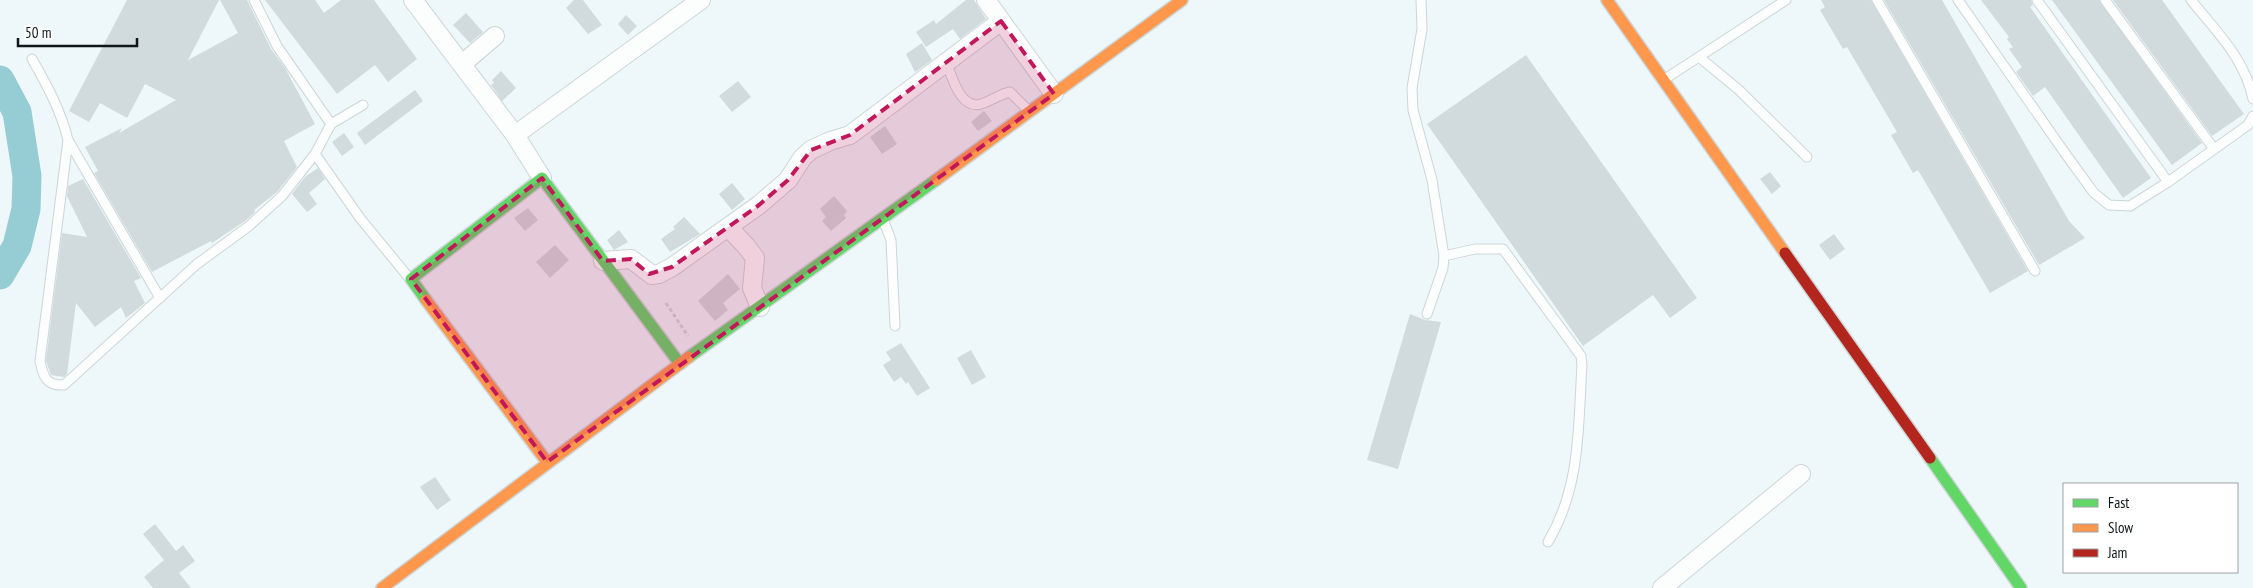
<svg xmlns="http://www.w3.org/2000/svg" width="2253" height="588" viewBox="0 0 2253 588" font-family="'PT Sans Narrow',sans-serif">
	<rect width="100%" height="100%" fill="#eef8fa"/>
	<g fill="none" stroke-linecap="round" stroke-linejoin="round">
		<path stroke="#96ccd4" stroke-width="29" d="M0,80L17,112L27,176L26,209L17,246L0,275"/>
	</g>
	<path fill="#d1dadc" d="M127,0H219L188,60L238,33L220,0H247L271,49L285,68L315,124L284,141L297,167L277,192L254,210L255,212L245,221L212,243L211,241L152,272L94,173L98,171L85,147L122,128L119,133L176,100L145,84L127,118L100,103L89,122L69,111Z
		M265,0H315L324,13L341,0H374L417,59L388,82L375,65L337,94Z
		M574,0H583L602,25L588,34L566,8Z
		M966,0H974L986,19L960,39L953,29L926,47L916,32L934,20L936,24Z
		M1821,0H1871L2028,271L1990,293L1918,170L1913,173L1891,135L1897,132L1847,47L1843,49L1820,10L1825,7Z
		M1884,0H1942L2069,221L2085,238L2039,265Z
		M1981,0H2031L2033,5L2030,7L2151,178L2123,198L2045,87L2033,96L2016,72L2022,67L2009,49L2013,47L2007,39L2009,37Z
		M2052,0H2099L2202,143L2172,165Z
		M2113,0H2162L2244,114L2212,136Z
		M466,13L483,32L470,43L453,25Z
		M626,15L637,26L628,35L618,24Z
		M922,43L932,60L915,72L906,54Z
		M1526,55L1697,298L1670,318L1653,295L1583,346L1427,124Z
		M501,71L516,88L502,101L491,85L494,83L492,80Z
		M738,81L751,97L732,112L719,96Z
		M415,90L423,101L365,145L357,133Z
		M984,111L992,121L978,131L971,122Z
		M885,126L897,144L882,154L870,137Z
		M344,133L354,147L342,156L332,142Z
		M318,168L325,179L309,193L317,204L307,212L292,194L305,177Z
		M1770,172L1781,186L1772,194L1760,179Z
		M83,179L141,278L134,281L145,303L126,318L121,307L95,327L76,303L67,374L64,377L51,375L46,361L62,233L87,237L67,196L68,186Z
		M732,183L745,199L732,210L719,194Z
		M834,196L847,211L844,215L846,218L831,231L822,221L826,217L820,209Z
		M528,208L538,220L525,231L514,218Z
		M684,217L700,234L670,252L661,239L675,229L673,227Z
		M619,230L628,242L614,250L607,240Z
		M1834,234L1845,249L1830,260L1819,245Z
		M555,245L569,260L550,278L536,262Z
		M728,274L740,289L723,303L728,310L715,321L698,301Z
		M1410,314L1425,320L1441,322L1398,469L1367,460Z
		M901,343L930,388L917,396L908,382L906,384L901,377L894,382L883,365L891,360L886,352Z
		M971,350L986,377L972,385L957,358Z
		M435,477L451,500L437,510L420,487Z
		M155,524L176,551L183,545L195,561L179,573L191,588H153L144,577L164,560L143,534Z"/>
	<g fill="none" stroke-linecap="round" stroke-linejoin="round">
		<defs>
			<path id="lane" d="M1421,0L1422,29L1412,88L1413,110L1432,180L1444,256L1443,268L1427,314
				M1877,0L2035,271
				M1958,0L2067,156L2094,193L2109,205L2130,206L2168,182L2248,125L2253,116
				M2037,0L2168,182
				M2105,0L2214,149
				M2191,0C2216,31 2245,59 2253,99
				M1699,57L1739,90L1807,157
				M32,59C47,85 61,111 68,140L40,361C43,376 46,386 64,385L197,264L249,226L282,196L315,154L331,124L277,46L254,0
				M946,62C952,76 960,110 981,104C991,101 1000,94 1010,92L1028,110
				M1665,79L1786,0
				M331,124L363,105
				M68,140L160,298
				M315,154L360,218L410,279
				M884,222L891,240L895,326
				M1444,256L1475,249H1503L1581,356L1582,365C1578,428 1581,486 1548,542"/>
			<path id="street" d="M413,0L515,135
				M986,0L1054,94
				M462,64L495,36
				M542,178L515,135L701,0
				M728,227L746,246L755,258L752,288L760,307
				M603,261L631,259L652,275L659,274L672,267L759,205L788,180L803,157L811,150L830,141L850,135L1001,21
				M1662,588L1801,474"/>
			<path id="fast" d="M426,300L411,279L542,178L680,364
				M689,357L936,180
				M1930,458L2021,588"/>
			<path id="slow" d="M1607,0L1785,253
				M936,180L1182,0
				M426,300L547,462
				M382,588L689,357"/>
			<path id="jam" d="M1785,253L1930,458"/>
		</defs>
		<use href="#lane" stroke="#ccd5d7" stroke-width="11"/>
		<use href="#street" stroke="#ccd5d7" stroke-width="20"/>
		<use href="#fast" stroke="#ccd5d7" stroke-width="14"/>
		<use href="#slow" stroke="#ccd5d7" stroke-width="14"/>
		<use href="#jam" stroke="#ccd5d7" stroke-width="14"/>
		<path stroke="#d4d8d8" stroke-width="3" stroke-dasharray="4 2.5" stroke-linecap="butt" d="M666,303L688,336"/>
		<use href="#lane" stroke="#fcfefe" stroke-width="9"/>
		<use href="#street" stroke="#fcfefe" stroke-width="18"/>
		<use href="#fast" stroke="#63d668" stroke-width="11"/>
		<use href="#slow" stroke="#ff974d" stroke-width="11"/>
		<use href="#jam" stroke="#b3261e" stroke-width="11"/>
	</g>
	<path fill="#c2185b" fill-opacity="0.2" stroke="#c2185b" stroke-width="4" stroke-dasharray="10 6" stroke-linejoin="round" d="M1001,21L1054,94L547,462L411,279L542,178L603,261L631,259L649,274L672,267L759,205L788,180L811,150L850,135Z"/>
	<rect x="2063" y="483" width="175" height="90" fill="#ffffff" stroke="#9fa2a3"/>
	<rect x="2073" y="499" width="25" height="8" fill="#63d668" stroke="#9fa2a3"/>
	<text x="2108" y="508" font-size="15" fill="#0f1719">Fast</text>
	<rect x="2073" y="524" width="25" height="8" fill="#ff974d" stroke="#9fa2a3"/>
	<text x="2108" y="533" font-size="15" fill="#0f1719">Slow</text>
	<rect x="2073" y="549" width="25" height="8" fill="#b3261e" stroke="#9fa2a3"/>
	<text x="2108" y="558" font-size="15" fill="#0f1719">Jam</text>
	<path d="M18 38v8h119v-8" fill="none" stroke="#0f1719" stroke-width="2.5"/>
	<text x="25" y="38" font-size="15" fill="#0f1719" stroke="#ffffff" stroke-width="4" paint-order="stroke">50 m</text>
</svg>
